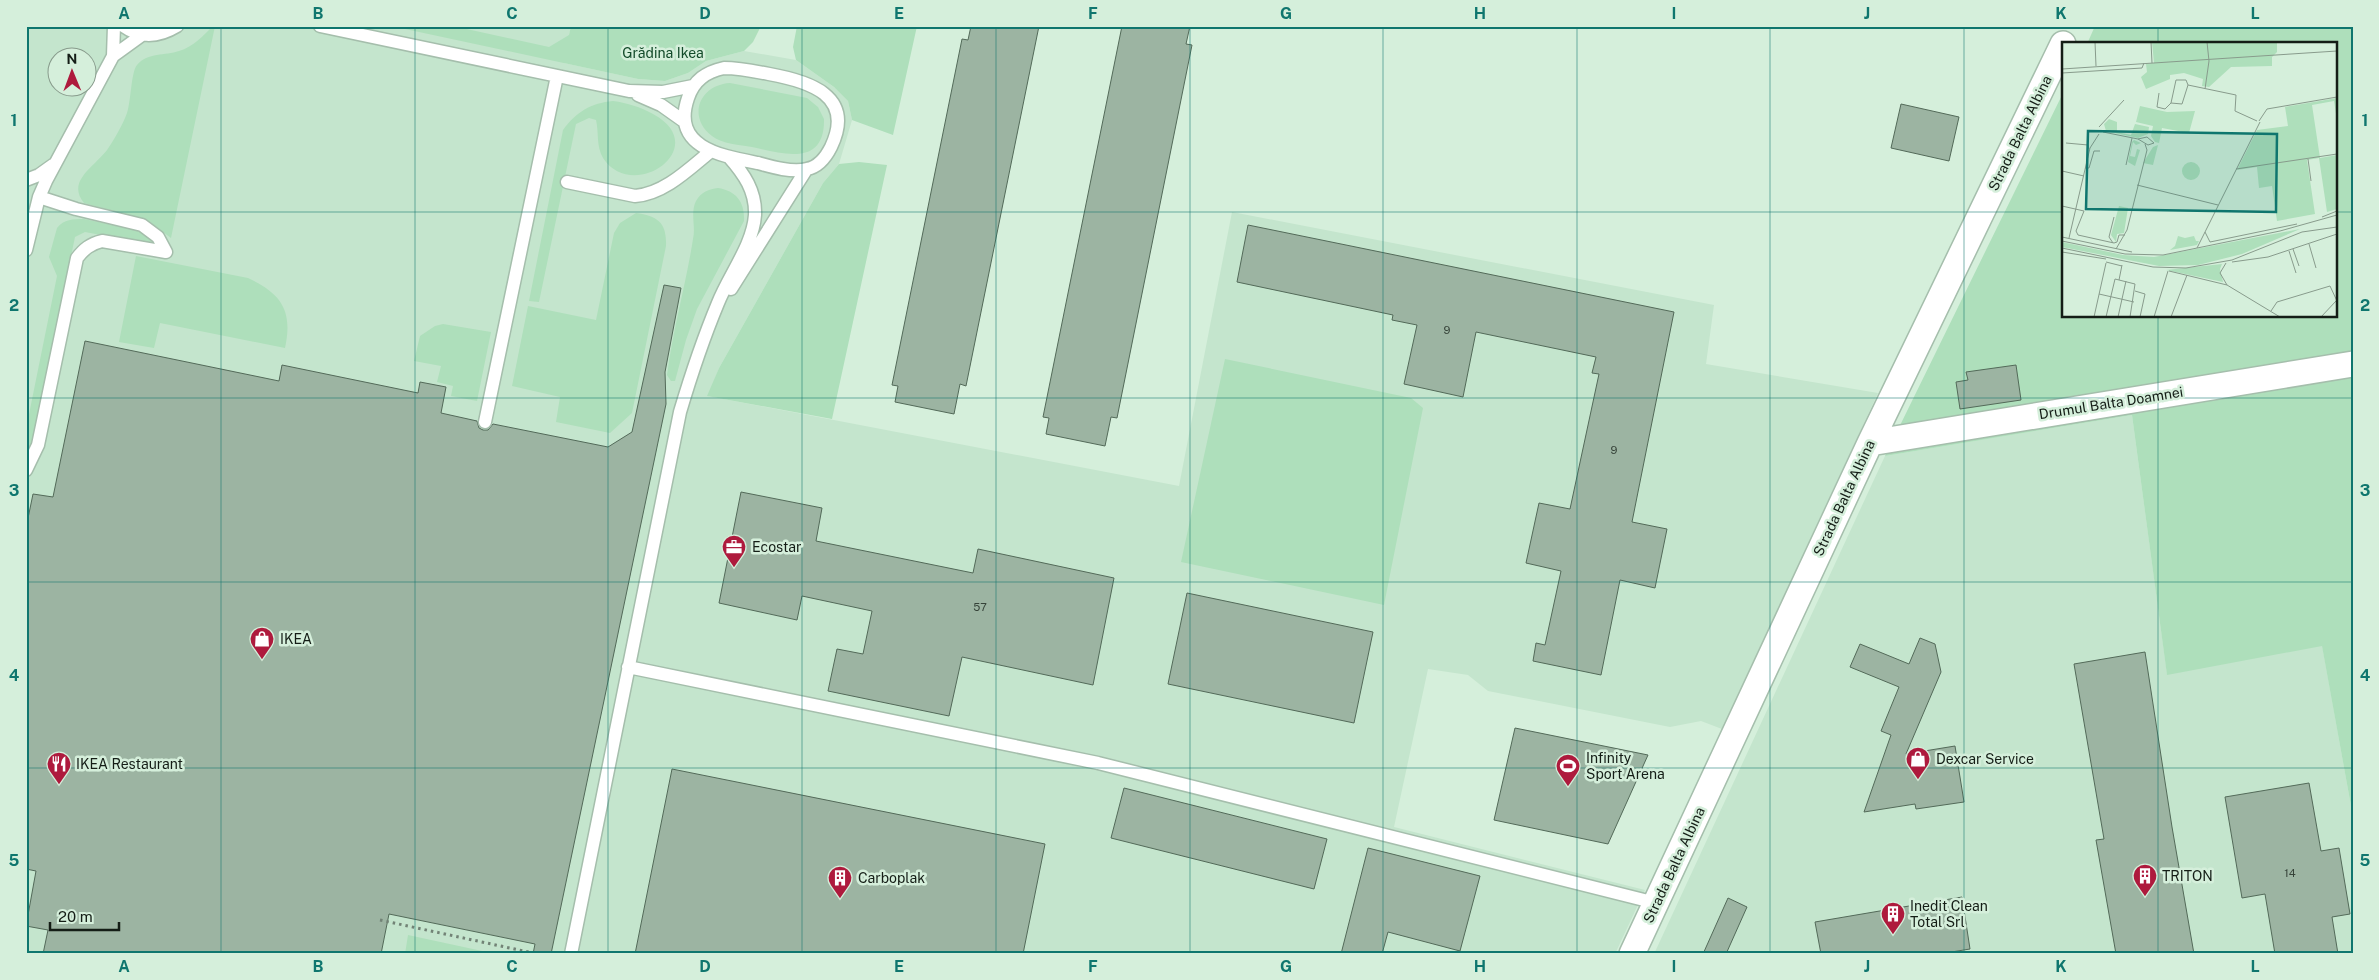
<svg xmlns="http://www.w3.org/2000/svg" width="2379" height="980" viewBox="0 0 2379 980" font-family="'Public Sans',sans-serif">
	<rect width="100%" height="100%" fill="#d5efdb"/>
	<path fill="#c4e5cd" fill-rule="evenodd" d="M26,26H571L564,63L638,79L665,81L688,73L706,61L744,51L796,60L834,87L848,101L852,120L839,164L823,183L719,368L708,396L1179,486L1232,212L1714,305L1706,364L1878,393L1722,729L1701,721L1670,727L1488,691L1468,675L1428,669L1394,827L1645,890L1615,954H26ZM58,58H88V88H58Z
		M2132,415L2167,674L2322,645L2353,817V954H1654L1885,456Z"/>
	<path fill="#aedfbb" d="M213,26H215L171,238L147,220L84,203C65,180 98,165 109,147C115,138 123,124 127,113C131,102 131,72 137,65C148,52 165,56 179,51C193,47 203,36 213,26Z
		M391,26H453L549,47L569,35L571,26H761L753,42L744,51L706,61L688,73L665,81L638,79Z
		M797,26H917L893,135L852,120L848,101L834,87L796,60L793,47Z
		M2095,26H2353V817L2322,646L2167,675L2132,415L1885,456L2063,93V316H2335V44H2087Z
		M730,83L807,98L818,107L824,119C825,167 783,154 752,147C740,145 722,144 712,136C687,117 699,85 730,83Z
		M613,101C628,103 640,107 653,114C714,147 633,204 603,158C596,146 599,133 596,120L589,118L576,124L539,302L529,301L563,130C576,112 591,103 613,101Z
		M859,162L887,165L832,419L707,396L719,368L823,183L839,164Z
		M718,188C737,191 745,203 744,221L697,309L686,340L675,381H671L667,375C673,329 686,284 693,239C696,226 690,213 696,201C701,192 709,189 718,188Z
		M636,213C658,216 667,223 666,246L632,413L610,433L556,422L560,397L512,386L528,306L596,320L614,233L620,223Z
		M84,219L136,230L142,232L152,242L148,244L85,232L75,237L32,445L26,463V429L57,276L49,257L57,228C64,219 73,219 84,219Z
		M136,256L248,278C282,294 293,311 285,348L160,323L154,348L119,342Z
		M443,324L491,332L477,401L451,396L453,386L437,382L441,366L414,361L420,336L435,326Z
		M1225,359L1411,398L1423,408L1384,605L1181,562Z
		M408,935L496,954H405Z"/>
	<path fill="#9cb4a2" stroke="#536a59" d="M971,26H1039L966,386L960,384L954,414L895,402L898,386L892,385L962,39L968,40Z
		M1122,26H1190L1186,44L1192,45L1117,418L1111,417L1105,446L1046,434L1049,418L1043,417Z
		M1901,104L1959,117L1949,161L1891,148Z
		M1248,225L1674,312L1632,522L1667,529L1655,588L1620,580L1601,675L1533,661L1536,643L1545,645L1561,571L1526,563L1539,503L1570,509L1599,374L1592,373L1596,357L1476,332L1463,397L1404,384L1417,325L1392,320L1393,315L1237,282Z
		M664,285L681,288L665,372L666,404L551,954H533L535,944L389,914L381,954H43L48,930L26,926L36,871L26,869V528L33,494L53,497L85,341L279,381L282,365L418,393L420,382L446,387L441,413L477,421L479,428L483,430H488L493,424L608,447L632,432Z
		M2016,365L2021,400L1960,409L1956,382L1968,380L1966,372Z
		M741,492L822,508L816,541L973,573L978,549L1114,578L1093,685L962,657L949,716L828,691L837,649L863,654L872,611L802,596L797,620L719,603Z
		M1187,593L1373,632L1354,723L1168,684Z
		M1920,638L1935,644L1941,672L1906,754L1955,746L1964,802L1916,809L1915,804L1864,812L1891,735L1881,731L1899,687L1850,667L1860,644L1909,664Z
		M2145,652L2172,827L2194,954H2116L2096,840L2104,839L2074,664Z
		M1515,728L1648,755L1608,844L1494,820Z
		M672,769L1045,844L1023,954H635Z
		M2309,783L2321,851L2339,848L2350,914L2332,917L2338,954H2275L2265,894L2242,898L2225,797Z
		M1124,788L1327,839L1314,889L1111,838Z
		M1368,848L1480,876L1460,951L1388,932L1382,954H1341Z
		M1962,897L1970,949L1939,954H1821L1815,922Z
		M1728,898L1747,907L1726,954H1703Z"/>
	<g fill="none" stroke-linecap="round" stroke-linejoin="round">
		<defs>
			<path id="lane" d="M123,26C141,39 159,37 177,26
				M320,26L629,91L663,92L693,86
				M113,56L114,26
				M724,68C739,68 754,71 769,74C808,81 856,95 831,147C826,157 818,167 807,169C793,173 772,167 758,163C722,156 671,148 688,98C694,80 706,72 724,68Z
				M638,95L661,105L685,122
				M26,180L39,175L53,165
				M567,182L635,196C664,194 689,169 711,151
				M39,197L76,209L142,225L158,237L166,252
				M26,250L39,197L46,181L113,56L142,35
				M731,289L806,170
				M485,422L557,76
				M26,470L38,445L77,258C84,249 90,244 102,241L166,252
				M628,667L1098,763L1656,903
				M571,954L680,412C691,375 703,339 718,303C729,275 753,245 755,215C756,191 744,174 729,157"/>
			<path id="street" d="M1870,443L2353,364
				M1632,954L1870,443L2063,44"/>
		</defs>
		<use href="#lane" stroke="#a5beac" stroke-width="15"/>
		<use href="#street" stroke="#a5beac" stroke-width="28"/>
		<path stroke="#728376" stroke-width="3" stroke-dasharray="2.5 4" stroke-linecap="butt" d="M380,920L533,953"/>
		<use href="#lane" stroke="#fff" stroke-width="12"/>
		<use href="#street" stroke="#fff" stroke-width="25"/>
	</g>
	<path fill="none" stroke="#0f766e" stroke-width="1" stroke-opacity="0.55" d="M221,26V954M415,26V954M608,26V954M802,26V954M996,26V954M1190,26V954M1383,26V954M1577,26V954M1770,26V954M1964,26V954M2158,26V44M26,212H2063M2335,212H2353M2158,316V954M26,398H2353M26,582H2353M26,768H2353"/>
	<defs>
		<symbol id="office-pin" viewBox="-11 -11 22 30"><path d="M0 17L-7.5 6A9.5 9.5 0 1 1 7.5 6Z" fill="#ae1a3d" stroke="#d5efdb"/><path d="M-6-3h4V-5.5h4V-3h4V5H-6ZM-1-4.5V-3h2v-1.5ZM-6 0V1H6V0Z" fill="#fff"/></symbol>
		<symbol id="shop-pin" viewBox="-11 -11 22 30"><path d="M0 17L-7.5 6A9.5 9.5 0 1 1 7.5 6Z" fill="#ae1a3d" stroke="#d5efdb"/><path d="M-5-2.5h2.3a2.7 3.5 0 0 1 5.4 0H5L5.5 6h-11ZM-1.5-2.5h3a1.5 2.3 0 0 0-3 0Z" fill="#fff"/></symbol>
		<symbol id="restaurant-pin" viewBox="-11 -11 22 30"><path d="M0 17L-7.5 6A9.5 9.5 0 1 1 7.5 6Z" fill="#ae1a3d" stroke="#d5efdb"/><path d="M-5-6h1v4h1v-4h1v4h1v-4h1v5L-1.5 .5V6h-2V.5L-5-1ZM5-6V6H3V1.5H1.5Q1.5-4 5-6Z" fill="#fff"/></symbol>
		<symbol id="stadium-pin" viewBox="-11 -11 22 30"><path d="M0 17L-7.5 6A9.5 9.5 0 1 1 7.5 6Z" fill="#ae1a3d" stroke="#d5efdb"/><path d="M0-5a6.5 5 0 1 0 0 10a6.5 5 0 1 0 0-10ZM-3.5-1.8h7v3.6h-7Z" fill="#fff"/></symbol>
		<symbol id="building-pin" viewBox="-11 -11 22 30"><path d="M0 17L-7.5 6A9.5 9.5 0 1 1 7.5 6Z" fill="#ae1a3d" stroke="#d5efdb"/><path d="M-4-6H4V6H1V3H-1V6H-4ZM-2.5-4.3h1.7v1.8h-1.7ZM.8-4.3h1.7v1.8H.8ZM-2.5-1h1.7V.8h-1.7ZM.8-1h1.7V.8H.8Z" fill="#fff"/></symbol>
	</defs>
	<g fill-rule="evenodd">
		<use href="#office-pin" x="720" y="533" width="28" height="38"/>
		<use href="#shop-pin" x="248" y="625" width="28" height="38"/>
		<use href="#shop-pin" x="1904" y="745" width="28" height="38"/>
		<use href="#restaurant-pin" x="45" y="750" width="28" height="38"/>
		<use href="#stadium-pin" x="1554" y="752" width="28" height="38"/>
		<use href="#building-pin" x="2131" y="862" width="28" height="38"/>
		<use href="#building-pin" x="826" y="864" width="28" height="38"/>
		<use href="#building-pin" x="1879" y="900" width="28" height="38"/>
	</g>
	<g text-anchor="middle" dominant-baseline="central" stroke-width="5" stroke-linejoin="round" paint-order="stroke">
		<g font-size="11" fill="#364339">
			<text x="1447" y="330">9</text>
			<text x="1614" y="450">9</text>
			<text x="980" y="607">57</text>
			<text x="2290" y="873">14</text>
		</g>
		<g font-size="14" fill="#134b2a" stroke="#d5efdb">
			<text x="663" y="53">Grădina Ikea</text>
		</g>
		<g font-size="14" fill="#141d16" stroke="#d5efdb">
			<text transform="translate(2020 133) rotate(-64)">Strada Balta Albina</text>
			<text transform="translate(2111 403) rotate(-9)">Drumul Balta Doamnei</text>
			<text transform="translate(1844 498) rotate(-65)">Strada Balta Albina</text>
			<text transform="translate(1674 865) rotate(-65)">Strada Balta Albina</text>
		</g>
		<g font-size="14" fill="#141d16" stroke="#d5efdb" text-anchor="start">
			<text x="752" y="547">Ecostar</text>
			<text x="280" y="639">IKEA</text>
			<text x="1586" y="758">Infinity<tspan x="1586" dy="16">Sport Arena</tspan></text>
			<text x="1936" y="759">Dexcar Service</text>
			<text x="76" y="764">IKEA Restaurant</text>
			<text x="2162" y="876">TRITON</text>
			<text x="858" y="878">Carboplak</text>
			<text x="1910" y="906">Inedit Clean<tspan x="1910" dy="16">Total Srl</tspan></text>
		</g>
	</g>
	<g transform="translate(2062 42)">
		<rect width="275" height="275" fill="#d5efdb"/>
		<path d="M90,0H215V10L210,15V24L169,25L147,45L140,44L141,37L122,31L108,33V37L84,47L79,35L85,30L84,22L92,21ZM275,56V78L272,59L250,63L258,116L275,113V167L265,170L257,116L245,118L253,172L215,179L210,144L197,146L195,125L175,128L195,88L226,84L223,65ZM78,64L105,70L133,69L127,91L100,86L97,101L93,100L89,94L91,84L74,80ZM47,77L55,80V90L69,93L73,82L87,85L86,92L76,96L44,89L42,82ZM72,98L79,101L74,103L71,100L68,114L73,115L75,107L78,108L73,124L66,120L70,100ZM96,103L91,123L81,121L91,105ZM120 129a9 9 0 1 1 18 0a9 9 0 1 1-18 0ZM57,164L66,166L62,191L55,192L54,200L49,193ZM238,187L180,212L136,223L97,224L0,205V200L61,213L92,215ZM116,194L123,196L132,194L134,199H137L135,203L108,208L113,204ZM160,222L158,227L161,240L104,228Z" fill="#aedfbb"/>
		<path fill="none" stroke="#889b8c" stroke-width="1" d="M33,0L34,24M89,0L90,21M0,27L275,9M0,31L80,26L82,21M126,43L174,53L173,69L195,79M143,47L147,19L145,0M97,51L95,65L103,67L109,61L114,38H124L126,43L120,62L109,61M197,79L205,67L275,55M37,85L62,58M41,90L76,97L85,95L92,101L86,103L76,97M4,101L26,103L27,107M246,117L249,139M64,123L70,96M23,126H27L32,109H38M174,127L275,112M0,129L22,134M75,143L156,163M0,164L22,169L14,189L16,193L52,201M260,175L275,169M143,190L148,200L235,182M0,195L70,210M7,196L28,106L37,92M0,199L63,212L101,213L218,189L275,173M51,201L47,195L52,175M52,201L55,200L57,193H63M247,202L254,226M0,206L91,225L124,226L170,218L240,190L275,185M135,206L198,80M54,207L65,188L85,108L83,102M231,207L237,224M227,209L234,231M0,210L44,217M44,220L60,224M170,220L206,215L275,192M164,221L158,231L165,243M107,229L165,243L218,275M57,238L60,223M73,249L83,252L78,275M37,252L72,260M209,269L215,260L268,244L275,259M32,275L44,221M44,275L53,237L73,242L68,275M56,275L64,239M92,275L106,229M109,275L125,233M259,275L274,259"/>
		<path fill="#0f766e" fill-opacity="0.15" stroke="#0f766e" stroke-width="2.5" d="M26,89L215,92L214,170L24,167Z"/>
		<rect width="275" height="275" fill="none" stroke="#141d16" stroke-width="2.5"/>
	</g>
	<rect width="2379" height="980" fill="none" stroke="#d5efdb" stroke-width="55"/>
	<g transform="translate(72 72) rotate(359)"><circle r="24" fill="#d5efdb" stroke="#889b8c"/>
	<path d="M0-4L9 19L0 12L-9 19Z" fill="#ae1a3d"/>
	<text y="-8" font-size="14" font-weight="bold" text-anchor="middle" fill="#141d16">N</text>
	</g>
	<path d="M50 922v8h69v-8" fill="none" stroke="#141d16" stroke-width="2.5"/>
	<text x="58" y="922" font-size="15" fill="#141d16" stroke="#d5efdb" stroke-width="4" paint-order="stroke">20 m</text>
	<rect x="28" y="28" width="2324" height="924" fill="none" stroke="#0f766e" stroke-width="2"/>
	<g font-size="16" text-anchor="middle" font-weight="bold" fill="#0f766e">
		<text x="124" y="19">A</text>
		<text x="318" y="19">B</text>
		<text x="512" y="19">C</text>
		<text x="705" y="19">D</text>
		<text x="899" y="19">E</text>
		<text x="1093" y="19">F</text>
		<text x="1286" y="19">G</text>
		<text x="1480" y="19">H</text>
		<text x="1674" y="19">I</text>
		<text x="1867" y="19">J</text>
		<text x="2061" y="19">K</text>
		<text x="2255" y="19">L</text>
		<text x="14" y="126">1</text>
		<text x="2365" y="126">1</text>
		<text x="14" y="311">2</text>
		<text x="2365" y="311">2</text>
		<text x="14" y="496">3</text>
		<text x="2365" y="496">3</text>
		<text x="14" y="681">4</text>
		<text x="2365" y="681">4</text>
		<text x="14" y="866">5</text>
		<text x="2365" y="866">5</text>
		<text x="124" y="972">A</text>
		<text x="318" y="972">B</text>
		<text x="512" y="972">C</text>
		<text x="705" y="972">D</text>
		<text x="899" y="972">E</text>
		<text x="1093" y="972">F</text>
		<text x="1286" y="972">G</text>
		<text x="1480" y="972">H</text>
		<text x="1674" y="972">I</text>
		<text x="1867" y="972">J</text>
		<text x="2061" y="972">K</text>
		<text x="2255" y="972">L</text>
	</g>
</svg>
